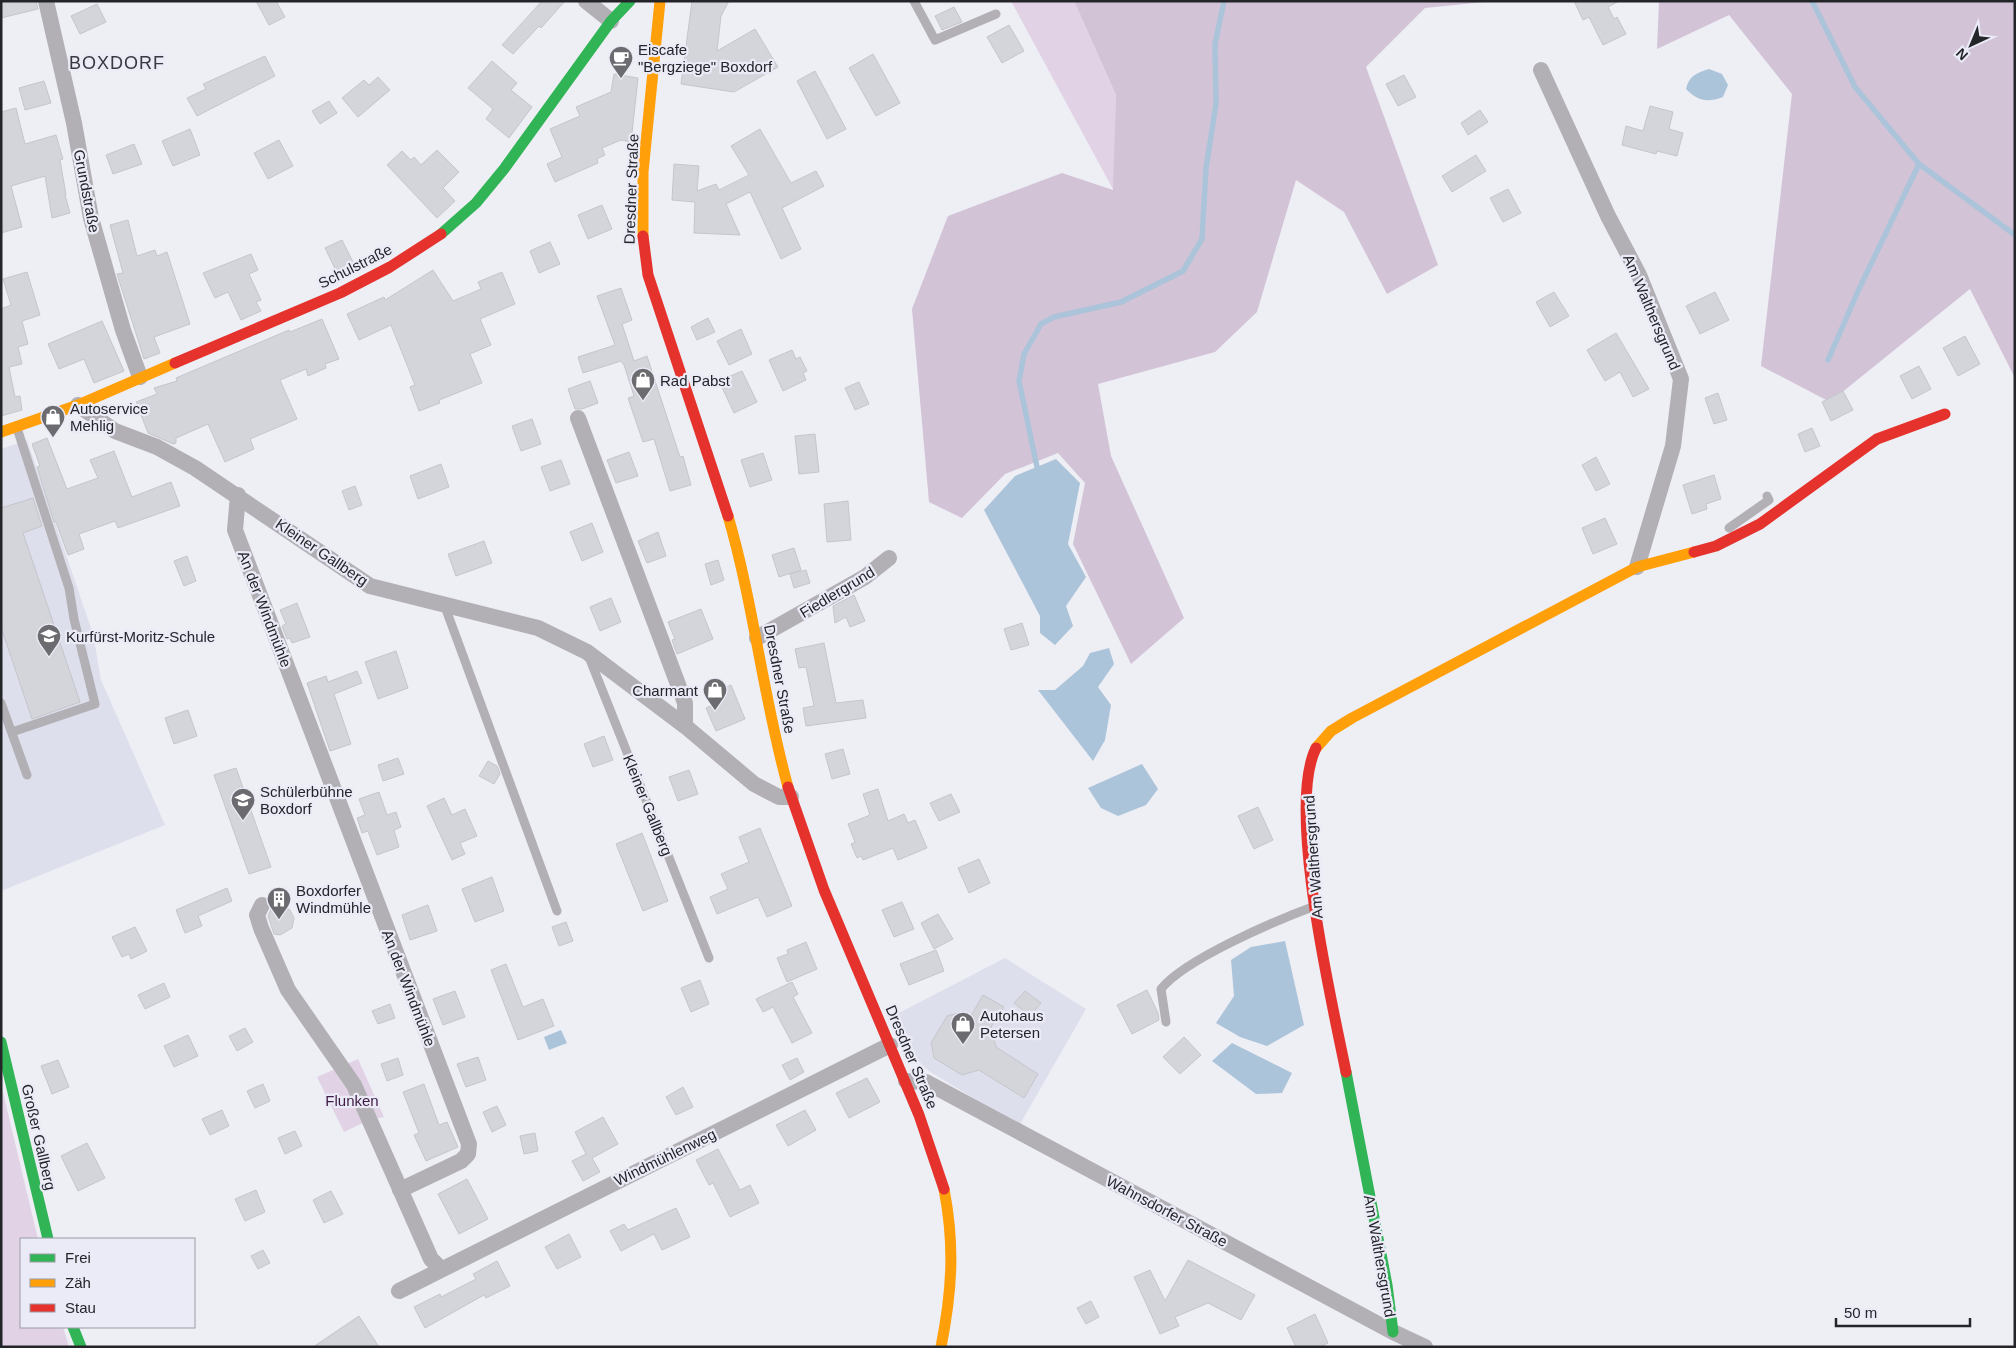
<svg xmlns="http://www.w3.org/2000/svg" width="2016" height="1348" viewBox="0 0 2016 1348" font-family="Arial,sans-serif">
	<rect width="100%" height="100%" fill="#eeeef5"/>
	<path fill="#dedfec" d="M27,440L93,634L101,680L165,825L1,891V449Z
		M1005,958L1086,1009L1019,1126L929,1071L910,1053L889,1018Z"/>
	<path fill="#e1d2e6" d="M1011,1H1074L1116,95L1114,191Z
		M358,1059L384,1117L369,1120L344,1132L317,1077Z
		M1,1084L38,1239H21V1327H63L69,1347H1Z"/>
	<path fill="#d2c3d7" d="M1074,1H1494L1425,8L1366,67L1438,265L1387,294L1344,212L1296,180L1257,312L1215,352L1098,384L1111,456L1184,618L1131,664L1073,544L1085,483L1058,453L1005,474L962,518L929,502L912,309L948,216L1062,173L1113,190L1116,95Z
		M1659,1H2015V378L1970,289L1830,402L1761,366L1792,94L1729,15L1657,49Z"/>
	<path fill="#acc4da" d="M1709,69L1722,74L1728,85L1723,97C1707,103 1698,101 1686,89C1689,76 1696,73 1709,69Z
		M1056,459L1080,483L1068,544L1086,577L1066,606L1073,626L1055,645L1040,633V616L984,510L1015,476Z
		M1109,648L1114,664L1098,687L1111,705L1105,740L1093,761L1038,690H1055L1083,666L1090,653Z
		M1142,764L1158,789L1146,805L1118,816L1101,808L1088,788Z
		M1285,941L1304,1025L1267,1046L1240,1037L1216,1023L1234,996L1231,960L1251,947Z
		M561,1030L567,1043L549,1050L544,1037Z
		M1232,1043L1292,1073L1282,1093L1256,1094L1212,1061Z"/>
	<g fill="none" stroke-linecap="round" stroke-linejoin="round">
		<path stroke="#acc4da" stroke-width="5.5" d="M1812,1L1855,87L1919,164L1859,289L1828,360
			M1919,164L2015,235
			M1037,467L1019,381L1024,354L1041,324L1054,317L1121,302L1183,271L1202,239L1206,168L1216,104L1215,44L1224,1"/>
	</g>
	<path fill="#d4d5da" stroke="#c5c6cb" d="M1,1H36L38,9L1,18Z
		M256,1H276L285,17L269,25Z
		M542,1H565L541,28L539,26L513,54L502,45Z
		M692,1H729L721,16L717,51L755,29L778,67L734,92L681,84Z
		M1574,1H1619L1608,7L1614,19L1617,17L1626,34L1603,45L1589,17L1583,20Z
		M97,4L106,22L80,34L71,16Z
		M954,7L962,22L942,30L935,16Z
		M1009,25L1024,51L1002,63L987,37Z
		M873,54L900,103L876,116L849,68Z
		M265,56L275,76L197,116L187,98L206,89L203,84Z
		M492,61L517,83L511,90L532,107L509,138L486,119L493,109L468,88Z
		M815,71L846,129L827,139L797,81Z
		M614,74L638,78L631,142L621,140L602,148L605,155L597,159L598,163L555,182L547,164L562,157L550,129L580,116L576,107L611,92Z
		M1404,75L1416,97L1398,106L1386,84Z
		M378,77L390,90L358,117L342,98L364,80L369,85Z
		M44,81L51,103L25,110L19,88Z
		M329,101L337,113L320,124L312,111Z
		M1650,106L1673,112L1669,129L1683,133L1677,156L1657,151L1656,154L1622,145L1626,126L1643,131Z
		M16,108L25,144L56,135L63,159L60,160L66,195H65L70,213L52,218L45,176L11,186L22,227L1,233V112Z
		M1480,110L1488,122L1468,135L1461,123Z
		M190,129L200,155L173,166L162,141Z
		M760,129L791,183L816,171L824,186L782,208L801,249L781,259L750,192L726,204L740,235L694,233L695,202L672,200L674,164L699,166L697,191L716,184L719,190L749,175L731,146Z
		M279,140L293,166L268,179L254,153Z
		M134,144L142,164L113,174L106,155Z
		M437,150L459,172L443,188L455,201L437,218L387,165L402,151L411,160L414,157L421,165Z
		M1476,155L1486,171L1452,192L1442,176Z
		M1508,189L1521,213L1503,222L1490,198Z
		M602,205L612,229L588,239L578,215Z
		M128,220L137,256L155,250L157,256L167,252L190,324L154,337L160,353L144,359L117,274L123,273L110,225Z
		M342,240L356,268L339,277L325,248Z
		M550,242L560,264L539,273L530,251Z
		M251,254L258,270L249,274L261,300L256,302L261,311L241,320L228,292L215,298L203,273Z
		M433,270L453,301L481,289L478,282L502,272L515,304L480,319L491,345L470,354L482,383L439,400L440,403L419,411L410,387L415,385L391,325L359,340L347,314L384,297L385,300Z
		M27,272L40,315L22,321L28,344L18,347L22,364L9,367L15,397L20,396L22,410L1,416V309L11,305L3,279Z
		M621,288L632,320L622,324L634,361L647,356L680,457L683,456L691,485L670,491L654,439L643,442L628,398L634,396L624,365L621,361L583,373L578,357L615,345L597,296Z
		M1554,292L1569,316L1550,327L1536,302Z
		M1715,292L1729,320L1700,334L1686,306Z
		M708,318L715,332L697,340L691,327Z
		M322,319L339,359L325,364L326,368L308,376L306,369L280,380L297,419L250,439L254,449L225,462L208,424L176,438V443L173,444L148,433L136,402L157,394L154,388L177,381L176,378L289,330L290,332Z
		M102,321L124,371L94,383L84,359L59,369L48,344Z
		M741,329L752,354L729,365L717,341Z
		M1616,333L1649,389L1633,397L1620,372L1605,381L1587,350Z
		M1965,336L1980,364L1958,376L1943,348Z
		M792,350L796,359L800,357L807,371L803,373L806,380L783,391L769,360Z
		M1919,366L1931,389L1912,399L1900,376Z
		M742,371L757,402L734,413L719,381Z
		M590,381L598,403L582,409H575L568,389Z
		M859,382L869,404L855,410L845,388Z
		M1843,391L1853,410L1831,421L1822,402Z
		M1718,393L1727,420L1714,424L1705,398Z
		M532,419L541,444L521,451L512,426Z
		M1812,428L1820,446L1805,452L1798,434Z
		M815,434L819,472L799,474L795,436Z
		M47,438L67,489L98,478L90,460L114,451L132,497L171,482L180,506L118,528L115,521L79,534L84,549L68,555L56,522H54L37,467L40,466L32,444Z
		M629,452L638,476L616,483L607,460Z
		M763,453L772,480L750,487L741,460Z
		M1596,457L1610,484L1596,491L1582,465Z
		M561,460L570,484L550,491L541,467Z
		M441,464L449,487L418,499L410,476Z
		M1714,475L1721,499L1706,504L1707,509L1692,514L1683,485Z
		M355,486L362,505L349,510L342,491Z
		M33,498L42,526L23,533L80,702L32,719L1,627V508Z
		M848,501L851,540L827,542L824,504Z
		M1605,518L1617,544L1593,554L1582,528Z
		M592,523L603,552L582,561L570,532Z
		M658,532L666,556L647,563L638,541Z
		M484,541L492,563L456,576L448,554Z
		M794,548L801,570L779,577L772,555Z
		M187,556L196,581L184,586L174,561Z
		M718,560L724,580L711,585L705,564Z
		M806,570L810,583L794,588L790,574Z
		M854,595L865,621L850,627L846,617L835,623L833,606Z
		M611,598L621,622L600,631L590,607Z
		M297,603L310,637L292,643L290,638L287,639L282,626L286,624L280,610Z
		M701,609L713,639L677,654L672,640L675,639L668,622Z
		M1022,623L1029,645L1011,650L1004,629Z
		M824,643L836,703L863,700L866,718L806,726L803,708L814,706L806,667L799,668L795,649Z
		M396,651L408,688L378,699L365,662Z
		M357,671L362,683L334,694L351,744L330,751L307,683L326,676L328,682Z
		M731,685L745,719L716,731L706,708L715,704L711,694Z
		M188,710L197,736L174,744L165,718Z
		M604,736L613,760L593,767L584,744Z
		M843,749L850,774L832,779L825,754Z
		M398,758L404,774L383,781L378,765Z
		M488,761L497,766L500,774L494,784L479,776Z
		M236,768L271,867L249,874L214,775Z
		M689,770L698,794L678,801L669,777Z
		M878,789L888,821L904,814L908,823L915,820L927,848L898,860L893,848L863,860L861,856L857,858L851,844L855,842L848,824L870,815L863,794Z
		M379,792L387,815L396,812L401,827L394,830L399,847L377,855L368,831L362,833L357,818L365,815L359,799Z
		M951,794L960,812L939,821L930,803Z
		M444,798L452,815L465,809L477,836L460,843L465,854L452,860L427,806Z
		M1258,807L1273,840L1254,849L1238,816Z
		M760,828L792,906L767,917L758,897L717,914L710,897L728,889L721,874L749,862L739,837Z
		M642,833L668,901L643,911L616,844Z
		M979,859L990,883L969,893L958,868Z
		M492,877L504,911L475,922L462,889Z
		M227,888L232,901L198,916L202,926L185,933L176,910Z
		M902,902L914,929L894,937L882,910Z
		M279,905L290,910L294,918L292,928L280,935L274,934L268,916L272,907Z
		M428,905L437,931L410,940L402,915Z
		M938,914L953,939L934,949L921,923Z
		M566,922L573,941L559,946L552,927Z
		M135,927L147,951L131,959L129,954L122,957L112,937Z
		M806,942L817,969L787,982L777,958L788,954L787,950Z
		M936,950L944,971L909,985L900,964Z
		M506,964L523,1007L543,999L554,1026L518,1040L491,970Z
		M700,980L709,1004L691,1012L681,988Z
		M792,982L798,994L793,997L812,1033L792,1043L773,1007L763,1012L756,999Z
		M164,983L170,997L145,1009L138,995Z
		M1147,990L1158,1013L1159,1020L1132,1034L1117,1005Z
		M455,991L465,1017L443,1025L433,999Z
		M1025,991L1041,1003L1030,1016L1014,1003Z
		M983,995L1004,1007L991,1027L996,1047L1038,1074L1024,1098L979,1070L962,1075L934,1058L931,1043L947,1016L963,1012L971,1016Z
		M390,1004L395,1018L378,1024L372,1011Z
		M245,1028L253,1042L237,1051L229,1036Z
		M188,1035L198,1056L174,1067L164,1046Z
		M1184,1037L1201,1055L1180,1074L1163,1057Z
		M478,1057L486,1080L466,1087L457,1064Z
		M398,1058L403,1075L387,1081L381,1064Z
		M797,1058L804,1072L790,1080L782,1065Z
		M58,1060L69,1087L52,1094L41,1066Z
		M867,1078L880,1102L849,1118L836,1093Z
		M263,1084L270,1101L255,1108L247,1091Z
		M424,1084L439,1125L447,1122L458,1147L426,1161L414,1135L419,1133L403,1092Z
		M683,1087L693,1107L676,1115L666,1097Z
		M497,1106L506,1125L492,1132L483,1112Z
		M222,1110L229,1126L210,1135L202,1119Z
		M805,1110L816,1130L788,1146L776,1125Z
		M603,1117L618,1144L592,1158L600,1172L583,1181L572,1161L586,1154L575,1132Z
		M295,1131L302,1146L285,1154L278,1138Z
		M535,1133L538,1151L524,1154L520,1136Z
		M87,1143L105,1178L78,1191L61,1156Z
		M718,1149L740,1190L750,1185L759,1203L730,1217L713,1183L709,1185L696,1160Z
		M467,1179L488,1219L459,1234L438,1194Z
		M256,1190L265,1212L245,1221L235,1199Z
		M331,1191L343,1214L324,1223L313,1200Z
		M676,1208L690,1237L662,1250L654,1234L621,1251L610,1231L624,1224L628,1230Z
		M569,1234L581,1257L557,1269L545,1247Z
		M263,1250L270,1263L258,1269L251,1256Z
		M1188,1260L1255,1295L1241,1320L1208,1303L1175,1317L1179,1326L1160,1334L1134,1277L1150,1270L1165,1301Z
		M497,1261L510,1286L486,1298L484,1295L425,1328L414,1307L440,1294L441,1297L476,1279L473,1274Z
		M1091,1301L1099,1317L1086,1324L1077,1308Z
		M1315,1314L1328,1343L1320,1347H1296L1287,1328Z
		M359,1316L379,1347H313Z"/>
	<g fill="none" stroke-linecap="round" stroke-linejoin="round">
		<path stroke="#b2b0b5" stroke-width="9" d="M914,1L935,40L996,14
			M1729,528L1769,500L1767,496
			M444,604L557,911
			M589,657L709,958
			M1,703L27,775
			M12,732L95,704L74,619L69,588L17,428
			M1166,1022L1161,989C1185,959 1277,920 1315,906"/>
		<path stroke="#b2b0b5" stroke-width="16" d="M46,1L74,123L91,218L123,330L140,377
			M586,1L611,21
			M1541,70L1608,216L1639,275L1681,379L1673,446L1637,567
			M78,405L115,431L157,447L195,468L370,586L538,628L587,652L685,726L754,784L779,797H791
			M578,418L685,703V726
			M238,495L235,530L469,1144L468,1154L461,1161L400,1190
			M757,638L865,577L889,558
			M262,905L257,915L261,928L288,990L354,1085L431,1259L441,1269
			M906,1081L926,1082L1393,1332L1425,1347
			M399,1291L890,1045"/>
		<path stroke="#30b455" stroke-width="11" d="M441,234L476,203L504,169L611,21L630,1
			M1,1042L48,1239
			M1346,1072L1387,1285L1393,1332
			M73,1327L81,1347"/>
		<path stroke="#ff9f0a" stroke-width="11" d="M643,236V172L660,1
			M1,432L78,405L175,363
			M728,516C754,605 763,698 788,787
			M1316,748L1331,731L1352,718L1637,567L1694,552
			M941,1347C952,1291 955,1246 944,1189"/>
		<path stroke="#e5322d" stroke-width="11" d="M643,236L648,275L728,516
			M175,363L340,293L390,267L441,234
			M1694,552L1716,546L1760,524L1877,439L1945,414
			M1316,748C1286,808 1332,1002 1346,1072
			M788,787L824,890L919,1115L944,1189"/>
	</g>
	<defs>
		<symbol id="cafe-pin" viewBox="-11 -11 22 30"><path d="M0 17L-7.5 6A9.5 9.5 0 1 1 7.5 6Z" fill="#6b6b70" stroke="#ebebf8"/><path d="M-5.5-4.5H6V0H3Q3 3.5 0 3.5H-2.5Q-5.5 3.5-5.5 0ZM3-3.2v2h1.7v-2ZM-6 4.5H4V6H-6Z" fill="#fff"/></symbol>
		<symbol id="shop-pin" viewBox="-11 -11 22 30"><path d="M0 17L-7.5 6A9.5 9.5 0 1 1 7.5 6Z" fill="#6b6b70" stroke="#ebebf8"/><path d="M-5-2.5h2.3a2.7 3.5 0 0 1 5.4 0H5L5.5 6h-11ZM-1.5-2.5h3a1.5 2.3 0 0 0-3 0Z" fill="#fff"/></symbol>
		<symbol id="school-pin" viewBox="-11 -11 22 30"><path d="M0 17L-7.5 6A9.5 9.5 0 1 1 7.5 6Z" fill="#6b6b70" stroke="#ebebf8"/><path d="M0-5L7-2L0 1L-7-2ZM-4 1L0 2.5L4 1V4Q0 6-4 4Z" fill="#fff"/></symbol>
		<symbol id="building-pin" viewBox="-11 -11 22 30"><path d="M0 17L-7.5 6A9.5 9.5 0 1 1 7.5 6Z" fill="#6b6b70" stroke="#ebebf8"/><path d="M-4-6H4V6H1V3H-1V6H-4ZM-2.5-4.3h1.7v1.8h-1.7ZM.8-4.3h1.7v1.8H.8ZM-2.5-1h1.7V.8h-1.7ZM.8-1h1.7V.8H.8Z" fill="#fff"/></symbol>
	</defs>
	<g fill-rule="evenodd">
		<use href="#cafe-pin" x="607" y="44" width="28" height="38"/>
		<use href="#shop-pin" x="629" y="366" width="28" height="38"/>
		<use href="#shop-pin" x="39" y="403" width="28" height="38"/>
		<use href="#school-pin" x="35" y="622" width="28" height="38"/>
		<use href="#shop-pin" x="701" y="676" width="28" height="38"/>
		<use href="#school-pin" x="229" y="786" width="28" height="38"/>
		<use href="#building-pin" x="265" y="885" width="28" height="38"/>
		<use href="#shop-pin" x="949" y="1010" width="28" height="38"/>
	</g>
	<g text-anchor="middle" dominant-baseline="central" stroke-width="4.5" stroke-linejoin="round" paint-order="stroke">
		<g font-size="15" fill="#242529" stroke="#ebebf8" text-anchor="start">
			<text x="638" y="49">Eiscafe<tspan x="638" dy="17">"Bergziege" Boxdorf</tspan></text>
			<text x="660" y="380">Rad Pabst</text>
			<text x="70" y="408">Autoservice<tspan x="70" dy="17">Mehlig</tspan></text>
			<text x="66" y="636">Kurfürst-Moritz-Schule</text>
			<text x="698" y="690" text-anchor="end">Charmant</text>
			<text x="260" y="791">Schülerbühne<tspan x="260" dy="17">Boxdorf</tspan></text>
			<text x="296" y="890">Boxdorfer<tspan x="296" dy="17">Windmühle</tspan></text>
			<text x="980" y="1015">Autohaus<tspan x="980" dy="17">Petersen</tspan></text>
		</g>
		<g font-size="15" fill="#242529" stroke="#ebebf8">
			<text transform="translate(631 189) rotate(-88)">Dresdner Straße</text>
			<text transform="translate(87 191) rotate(79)">Grundstraße</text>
			<text transform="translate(355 266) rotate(-27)">Schulstraße</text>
			<text transform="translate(1652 312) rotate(67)">Am Walthersgrund</text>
			<text transform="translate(322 552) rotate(34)">Kleiner Gallberg</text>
			<text transform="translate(837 592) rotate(-31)">Fiedlergrund</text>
			<text transform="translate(265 609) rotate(69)">An der Windmühle</text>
			<text transform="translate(780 679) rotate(79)">Dresdner Straße</text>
			<text transform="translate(648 805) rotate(68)">Kleiner Gallberg</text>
			<text transform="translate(1313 857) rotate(-94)">Am Walthersgrund</text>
			<text transform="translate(409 988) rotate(69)">An der Windmühle</text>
			<text transform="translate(912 1057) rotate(67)">Dresdner Straße</text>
			<text transform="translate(39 1137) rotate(77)">Großer Gallberg</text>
			<text transform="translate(665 1157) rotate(-26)">Windmühlenweg</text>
			<text transform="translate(1167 1211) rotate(28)">Wahnsdorfer Straße</text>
			<text transform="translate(1380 1256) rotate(80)">Am Walthersgrund</text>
		</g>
		<g font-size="15" fill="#3f1a44" stroke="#ebebf8">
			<text x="352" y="1100">Flunken</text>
		</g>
		<g font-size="18" letter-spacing="1" fill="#383841" stroke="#ebebf8">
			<text x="117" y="63">BOXDORF</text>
		</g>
	</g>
	<rect width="2016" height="1348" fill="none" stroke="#242529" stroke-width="5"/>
	<rect x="20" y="1238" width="175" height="90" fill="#ebebf8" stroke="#9b9ca5"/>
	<rect x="30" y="1254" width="25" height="8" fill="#30b455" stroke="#9b9ca5"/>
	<text x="65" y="1263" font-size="15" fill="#242529">Frei</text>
	<rect x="30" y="1279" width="25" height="8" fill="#ff9f0a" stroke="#9b9ca5"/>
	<text x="65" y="1288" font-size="15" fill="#242529">Zäh</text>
	<rect x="30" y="1304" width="25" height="8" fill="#e5322d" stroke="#9b9ca5"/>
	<text x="65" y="1313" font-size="15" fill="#242529">Stau</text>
	<g transform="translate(1971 45) rotate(224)" stroke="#ebebf8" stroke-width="4" paint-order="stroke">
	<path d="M0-4L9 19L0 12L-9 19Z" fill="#242529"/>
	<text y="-8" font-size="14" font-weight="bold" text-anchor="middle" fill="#242529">N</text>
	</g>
	<path d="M1836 1318v8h134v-8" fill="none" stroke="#242529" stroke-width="2.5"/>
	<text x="1844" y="1318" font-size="15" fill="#242529" stroke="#ebebf8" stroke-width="4" paint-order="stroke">50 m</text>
</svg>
